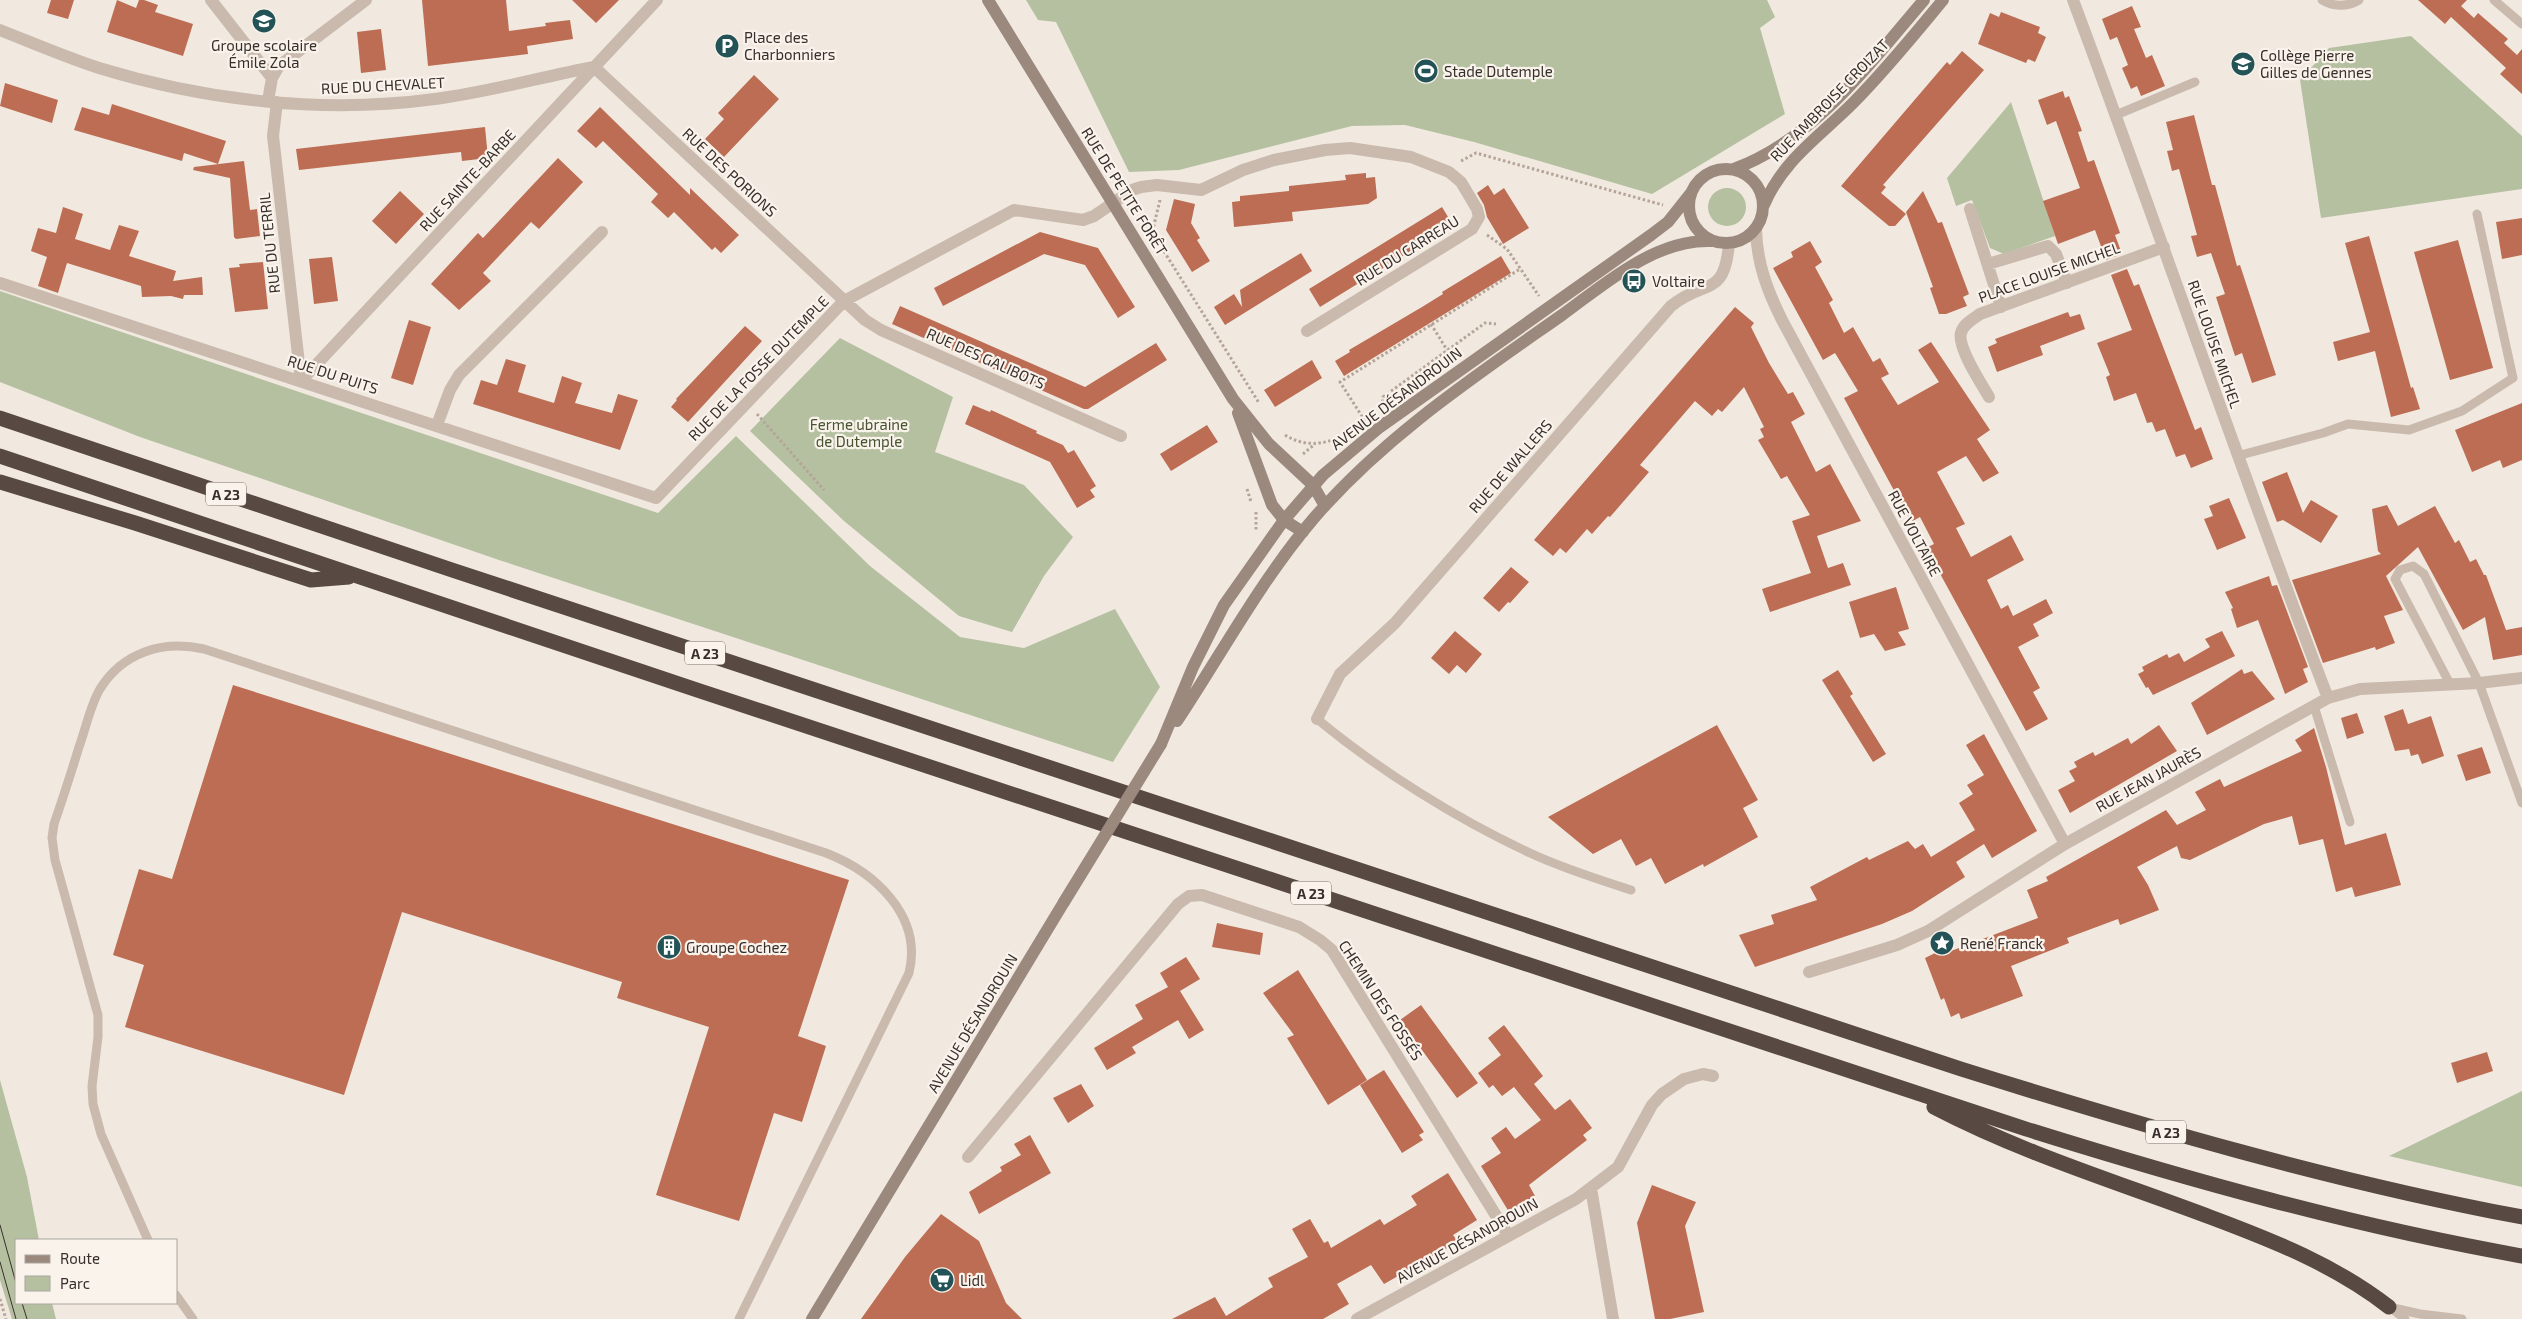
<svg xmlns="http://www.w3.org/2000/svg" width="2522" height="1319" viewBox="0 0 2522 1319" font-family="'Exo 2',sans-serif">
	<rect width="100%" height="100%" fill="#f1e9e0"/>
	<path fill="#b5c0a1" d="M1026,0H1767L1775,17L1760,28L1785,114L1652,194L1474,142L1405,125L1352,126L1179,170L1129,172L1056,22L1038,20Z
		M2411,36L2522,136V189L2321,218L2300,80L2329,48Z
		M2011,102L2055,236L2004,254L1990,248L1972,200L1956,206L1947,178Z
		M1708 207a19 19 0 1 1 38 0a19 19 0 1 1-38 0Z
		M0,291L658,513L736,436L870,566L960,637L1024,648L1115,609L1160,687L1113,762L499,560L140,437L0,382Z
		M840,338L953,397L935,452L1024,485L1073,537L1044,576L1012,632L959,616L844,521L750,431Z
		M0,1080L27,1177L39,1240H16V1303H52L56,1319H12L0,1280Z
		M2522,1091V1187L2389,1156Z"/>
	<path fill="#bc6d53" d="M51,0H74L68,19L47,13Z
		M117,0L136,8L139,0H144L158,5L155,12L193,24L183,56L107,32Z
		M422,0H506L509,31L546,26L545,23L570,20L573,39L527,46L528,54L428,66Z
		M572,0H619L596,23Z
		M2418,0H2467L2461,6L2474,18L2478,13L2508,39L2504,43L2517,55L2522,49V94L2500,74L2506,68L2451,17L2445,24Z
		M2132,6L2141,27L2134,29L2146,58L2152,55L2165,86L2141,96L2137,86L2131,89L2122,68L2128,65L2117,37L2110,40L2102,19Z
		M2001,12L2040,27L2038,33L2046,37L2035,62L2028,59L2026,63L1978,44L1990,13L1999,17Z
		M381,29L386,70L361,73L357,32Z
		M1962,51L1984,70L1883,185L1886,187L1881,193L1906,214L1895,226H1889L1841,186L1947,62L1950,65Z
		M754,75L779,99L724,157L705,139L724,119L718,113Z
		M5,83L58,100L52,123L0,106Z
		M2063,91L2065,98L2069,96L2082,131L2078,132L2088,162L2094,160L2120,233L2115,235L2122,254L2106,260L2095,230L2058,244L2043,201L2080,188L2056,121L2047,125L2038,100Z
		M112,104L226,141L218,164L184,153L182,161L74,130L82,107L109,115Z
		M600,107L690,195V188L739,235L721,253L715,247L712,250L674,212L668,218L651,202L658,194L603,141L596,148L577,131Z
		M2194,115L2212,185H2215L2237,266L2240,265L2276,375L2252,383L2242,353L2235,356L2216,297L2225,294L2211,253L2197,257L2191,236L2197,235L2179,169L2172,171L2167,151L2173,150L2166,122Z
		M485,127L488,158L462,161L461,152L299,170L296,149Z
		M558,158L583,182L539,229L531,222L483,273L491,281L459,310L431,284L478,233L483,238Z
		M244,161L250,210L257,209L260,236L236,239L234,237L230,178L193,170L194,167Z
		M1366,173V178L1375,177L1377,198L1368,204L1292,212L1293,221L1234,227L1232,202L1240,201V196L1289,191V186L1346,180L1345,175Z
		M1488,185L1494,195L1504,188L1529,228L1503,244L1487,217L1484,205L1477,193Z
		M400,191L424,214L396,244L372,221Z
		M1923,191L1938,223L1942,222L1969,294L1963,297L1967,306L1946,314H1939L1930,288L1933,287L1906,212Z
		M1174,199L1195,204L1191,223L1200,238L1197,240L1210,261L1192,272L1166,230Z
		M63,207L83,214L75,239L110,250L119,225L139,231L129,256L176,271L173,281L202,277L203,295H184L183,299L171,296L142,297L141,286L67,263L58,293L38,286L47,257L31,251L38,228L56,233Z
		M1442,207L1453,225L1320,307L1309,289Z
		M2522,218V255L2502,259L2496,222Z
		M1040,232L1098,248L1135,307L1118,318L1085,265L1044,254L943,306L934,288Z
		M2369,236L2411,388L2413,387L2420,409L2391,417L2375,351L2338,361L2333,342L2370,332L2345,243Z
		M2458,240L2493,368L2450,380L2414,252Z
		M1810,241L1822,262L1815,267L1833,300L1829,303L1844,333L1853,327L1873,362L1880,358L1889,374L1881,378L1898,405L1939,382L1918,350L1931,342L1990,430L1977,439L1999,473L1983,482L1966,456L1937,472L1965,524L1956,528L1971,557L2011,535L2024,560L1987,580L2001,609L2008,605L2013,616L2046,599L2053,613L2033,624L2039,636L2018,647L2040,688L2033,692L2048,719L2026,731L1926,548L1934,544L1920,517L1911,522L1844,398L1858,391L1835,353L1823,360L1773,268L1793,257L1791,252Z
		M1301,253L1312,271L1225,325L1214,307L1234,294L1242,307L1240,290Z
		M1501,256L1511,273L1344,376L1335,361L1350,352L1349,350L1422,307L1443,294L1442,292Z
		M332,257L338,301L314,304L309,259Z
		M263,262L268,309L235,312L229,268L240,267L239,264Z
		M2127,269L2134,286L2139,284L2195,430L2201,427L2213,459L2191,468L2185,454L2176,457L2165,429L2156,432L2152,422L2147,423L2136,393L2114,401L2106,377L2110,375L2097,343L2132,330L2111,275Z
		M900,306L1085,387L1156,343L1167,360L1088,409H1084L892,324Z
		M1735,307L1754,323L1751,327L1769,363L1788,394L1793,392L1805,414L1791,422L1816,472L1830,464L1861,521L1817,536L1828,568L1843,563L1851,585L1770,612L1762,589L1811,573L1792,521L1810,515L1787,476L1781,479L1758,440L1764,437L1760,429L1764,427L1744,387L1722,412L1718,409L1712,416L1695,401L1640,465L1649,472L1610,517L1608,516L1592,534L1587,529L1566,553L1560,548L1553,556L1534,540Z
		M2068,312L2070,317L2080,314L2085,329L2040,346L2043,355L1997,372L1988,347L1997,343L1995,339Z
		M409,320L431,327L413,385L391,378Z
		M745,326L762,341L688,422L671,407L677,400L676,399Z
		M506,359L526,365L518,392L554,403L562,376L582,383L575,403L612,413L618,394L638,400L620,450L473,404L481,380L497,385Z
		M1312,360L1322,378L1275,407L1264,390Z
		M2522,403V460L2503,468L2500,460L2472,472L2455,430Z
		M973,405L990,412L991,410L1037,431L1036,433L1063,445L1068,453L1074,450L1096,486L1090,490L1095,497L1077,508L1050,462L965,424Z
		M1207,425L1218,442L1171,471L1160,454Z
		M2287,472L2303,513L2311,500L2338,516L2321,543L2283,520L2277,522L2262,482Z
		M2229,498L2246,538L2217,550L2204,519L2213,516L2209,506Z
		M2387,505L2398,526L2435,506L2455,543L2459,540L2470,562L2476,559L2484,575H2486L2506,630L2522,627V655L2493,660L2485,617L2463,630L2418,547L2386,576L2403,610L2384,616L2395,643L2376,650L2375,647L2323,663L2292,580L2381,554L2378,551L2372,509Z
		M1511,567L1529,582L1510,603L1508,602L1499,612L1483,598Z
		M2269,576L2272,586L2277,585L2308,667L2303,669L2308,682L2285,694L2258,620L2237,628L2231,609L2233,608L2225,592Z
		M1896,587L1909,629L1898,632L1906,645L1885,651L1874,634L1860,638L1849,602Z
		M1455,631L1482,654L1466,673L1457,665L1449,674L1431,658Z
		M2222,631L2235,656L2153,695L2148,687L2146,688L2138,674L2144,671L2142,667L2167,654L2169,658L2179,653L2184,662L2210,647L2205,639Z
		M2242,669L2244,674L2252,671L2275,699L2207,735L2191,703Z
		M1838,670L1853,694L1850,696L1886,754L1873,762L1822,680Z
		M233,685L849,880L798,1036L826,1046L802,1122L774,1113L739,1221L656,1195L709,1027L617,998L622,982L402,912L344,1095L125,1027L144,965L113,955L139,869L172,879Z
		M2403,709L2408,724L2431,716L2444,756L2422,764L2418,754L2411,756L2409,749L2395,751L2384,716Z
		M2357,713L2364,733L2347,739L2341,718Z
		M1717,725L1758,800L1743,808L1758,837L1704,867L1703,864L1665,884L1651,858L1636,866L1621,839L1593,854L1548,817Z
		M2159,725L2177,751L2070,813L2058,790L2075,781L2069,771L2077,767L2074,762L2093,752L2095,756L2128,738L2131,744Z
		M2314,728L2326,767L2345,845L2386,833L2401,885L2355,897L2352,887L2336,892L2323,839L2299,845L2292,816L2264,824L2190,860L2181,858L2177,846L2137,867L2148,885L2159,910L2120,925L2118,919L2067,938L2069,943L2011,966L2023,996L1961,1019L1959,1013L1951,1017L1944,998L1941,1000L1925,958L1935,953L1934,949L1947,942L1951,951L2038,918L2027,890L2048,881L2046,877L2166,810L2177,825L2206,810L2195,792L2220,779L2224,787L2302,751L2295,740Z
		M1984,734L2037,831L1992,858L1984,844L1956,862L1965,877L1912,911L1882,924L1755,967L1739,935L1774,924L1771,915L1817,900L1810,887L1867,857L1869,860L1908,841L1915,849L1923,844L1931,857L1975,830L1959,803L1973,794L1967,785L1984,775L1966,745Z
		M2482,747L2491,773L2466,781L2457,755Z
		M1217,923L1263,933L1260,955L1212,947Z
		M1186,957L1200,979L1180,991L1204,1030L1189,1039L1178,1020L1132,1047L1136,1053L1107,1070L1094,1048L1143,1019L1135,1005L1168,987L1160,973Z
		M1298,970L1367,1080L1328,1105L1287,1038L1294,1035L1263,993Z
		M1421,1005L1478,1083L1457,1098L1400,1020Z
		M1504,1025L1543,1076L1534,1084L1555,1110L1570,1099L1592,1128L1583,1135L1587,1140L1529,1185L1535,1196L1509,1212L1481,1166L1501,1153L1491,1138L1506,1127L1515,1139L1541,1120L1514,1087L1502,1096L1493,1085L1489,1088L1478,1073L1501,1055L1488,1038Z
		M2487,1052L2493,1071L2457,1083L2451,1063Z
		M1384,1070L1424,1132L1419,1135L1423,1140L1402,1153L1360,1085Z
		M1081,1084L1094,1106L1068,1123L1053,1098Z
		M1030,1135L1051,1173L979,1214L969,1192L1002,1171L1000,1167L1021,1155L1014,1144Z
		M1448,1173L1477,1220L1453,1235L1458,1242L1384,1284L1371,1265L1337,1284L1349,1304L1323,1319H1172L1215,1297L1226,1316L1273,1287L1268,1278L1308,1257L1292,1229L1310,1219L1324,1243L1328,1241L1331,1248L1380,1219L1384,1225L1417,1205L1411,1196Z
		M1652,1185L1696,1202L1685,1226L1704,1312L1670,1319H1655L1637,1223Z
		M941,1214L979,1241L1006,1303L1022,1319H861L905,1257Z"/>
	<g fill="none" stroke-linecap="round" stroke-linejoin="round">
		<path stroke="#b5a497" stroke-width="3" stroke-dasharray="2.5 2.5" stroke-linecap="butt" d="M1461,161L1476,153L1663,205
			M1160,200L1153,229L1155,237L1259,403
			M1487,235L1507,249L1539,296
			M1431,324L1447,350
			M1382,407L1383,397L1485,323L1496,324
			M757,414L824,490
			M1365,421L1340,382L1520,269
			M1285,435C1304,447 1323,445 1343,436
			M1303,454L1315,444
			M1247,489L1251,502
			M1256,512V530
			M0,1299L6,1319"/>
		<path stroke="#c9baad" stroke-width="9" d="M2322,0C2333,7 2347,7 2359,0
			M2494,0L2522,24
			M2116,115L2195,82
			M2237,456L2323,433L2348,424L2409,430L2462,411L2513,378L2477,214
			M2450,684L2395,579L2400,570L2413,566L2424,574L2479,683L2522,803
			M2314,706L2350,822
			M1317,719C1380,771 1457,819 1530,853C1562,868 1597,879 1631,890
			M148,1240L101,1134L93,1104L92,1086L98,1037V1015L55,860L52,838L54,824C63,798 71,773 79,747C86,728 90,706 100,689C123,652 163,640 204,649L826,853C875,872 923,916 909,973L739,1319
			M176,1295L193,1319
			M2389,1307L2420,1314L2462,1319
			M2391,1308L2405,1319"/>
		<path stroke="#c9baad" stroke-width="12" d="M211,0L272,78
			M2073,0C2160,232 2239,467 2328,698
			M0,30C33,43 65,57 99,68C207,101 323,114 435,99C489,92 541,77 594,67
			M594,67L865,320L881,330L1121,436
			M268,101L272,78L279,66L366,0
			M277,102L273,136L301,381
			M1970,209L2001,307
			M1756,230C1757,263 1767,290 1782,320L2065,844
			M1988,264L2048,246L2056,254L2067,283
			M0,283L656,498L844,301L1014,210L1083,220L1094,216L1132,190L1141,187L1157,185L1201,190L1243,170L1274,160L1325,150L1350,148L1411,157L1449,172L1461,182L1477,209L1479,217L1472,229L1307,331
			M301,381L657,0
			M1989,397C1981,383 1957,347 1961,333C1963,324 1973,319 1980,314L2164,247
			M437,425L450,390L459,375L602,232
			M1317,719L1340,674L1395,623L1671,306C1705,278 1724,299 1729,244
			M1809,972L1897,945L1928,931L2065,844L2328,698L2360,689L2479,683L2522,678
			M968,1157L1178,904L1189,896L1202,895L1299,927L1320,940L1332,950L1508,1235
			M1591,1188L1613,1319
			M1357,1319L1576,1199L1618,1167L1652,1105L1662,1094L1684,1079L1703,1074L1713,1076"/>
		<path stroke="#9c897e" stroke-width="12" d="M988,0L1233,399L1269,444L1313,485L1325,506
			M1689 206a37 37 0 1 1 74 0a37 37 0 1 1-74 0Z
			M1734,169C1815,139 1869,64 1924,0
			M1764,205C1783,160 1819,137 1853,103C1885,71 1914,35 1943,0
			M1238,413L1272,505L1284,520L1303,532
			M1177,721C1222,653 1261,580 1314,518C1385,436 1474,377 1562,315C1605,284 1655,239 1711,241
			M1161,744L1193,667L1224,605L1284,520L1323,475L1380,427L1651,235L1668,222L1691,193
			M812,1319L1064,902"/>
		<path stroke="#584943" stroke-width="15" d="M0,418L452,570L1961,1069C2146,1127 2331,1181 2522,1217
			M0,456L694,689L2026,1129C2189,1180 2353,1226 2522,1256
			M0,482L135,523L311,580L349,577
			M1934,1107C2022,1153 2117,1182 2210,1217C2274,1241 2335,1265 2389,1307"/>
		<path stroke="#382f2b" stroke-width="1" d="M0,1225L16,1283
			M0,1262L16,1319
			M22,1303L27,1319"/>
		<path stroke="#9c897e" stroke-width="12" d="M1064,902L1161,744"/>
	</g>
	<defs>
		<symbol id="school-disc" viewBox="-11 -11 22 22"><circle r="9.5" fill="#235356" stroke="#f9f3ec"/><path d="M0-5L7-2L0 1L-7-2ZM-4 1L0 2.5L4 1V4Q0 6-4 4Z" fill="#fff"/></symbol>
		<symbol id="parking-disc" viewBox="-11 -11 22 22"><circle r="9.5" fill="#235356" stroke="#f9f3ec"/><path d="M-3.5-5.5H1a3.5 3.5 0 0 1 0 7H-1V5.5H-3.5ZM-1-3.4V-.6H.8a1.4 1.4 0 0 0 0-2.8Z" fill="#fff"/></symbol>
		<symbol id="stadium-disc" viewBox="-11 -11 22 22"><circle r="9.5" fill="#235356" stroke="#f9f3ec"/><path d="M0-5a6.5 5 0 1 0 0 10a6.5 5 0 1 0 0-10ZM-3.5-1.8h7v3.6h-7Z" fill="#fff"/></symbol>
		<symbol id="bus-disc" viewBox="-11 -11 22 22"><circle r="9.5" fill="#235356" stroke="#f9f3ec"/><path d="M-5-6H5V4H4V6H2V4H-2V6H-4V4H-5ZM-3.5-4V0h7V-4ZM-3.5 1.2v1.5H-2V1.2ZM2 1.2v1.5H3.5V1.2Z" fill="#fff"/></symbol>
		<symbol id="sight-disc" viewBox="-11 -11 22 22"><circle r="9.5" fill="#235356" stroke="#f9f3ec"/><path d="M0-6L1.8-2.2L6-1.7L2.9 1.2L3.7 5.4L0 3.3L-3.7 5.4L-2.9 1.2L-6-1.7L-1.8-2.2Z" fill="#fff"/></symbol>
		<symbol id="building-disc" viewBox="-11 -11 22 22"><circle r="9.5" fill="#235356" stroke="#f9f3ec"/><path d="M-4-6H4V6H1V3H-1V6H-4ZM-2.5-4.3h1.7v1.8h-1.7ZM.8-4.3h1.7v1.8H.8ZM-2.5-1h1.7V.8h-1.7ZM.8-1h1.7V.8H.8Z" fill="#fff"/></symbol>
		<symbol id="supermarket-disc" viewBox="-11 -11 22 22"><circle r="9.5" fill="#235356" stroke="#f9f3ec"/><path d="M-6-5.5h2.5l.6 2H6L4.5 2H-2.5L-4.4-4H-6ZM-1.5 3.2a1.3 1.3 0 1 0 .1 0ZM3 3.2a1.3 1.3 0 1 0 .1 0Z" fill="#fff"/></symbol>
	</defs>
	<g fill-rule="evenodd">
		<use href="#school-disc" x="250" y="7" width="28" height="28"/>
		<use href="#parking-disc" x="713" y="32" width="28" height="28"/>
		<use href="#school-disc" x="2229" y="50" width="28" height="28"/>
		<use href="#stadium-disc" x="1412" y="57" width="28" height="28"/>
		<use href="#bus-disc" x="1620" y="267" width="28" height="28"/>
		<use href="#sight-disc" x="1928" y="929" width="28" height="28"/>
		<use href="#building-disc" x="655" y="933" width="28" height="28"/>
		<use href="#supermarket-disc" x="928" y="1266" width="28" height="28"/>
	</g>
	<g text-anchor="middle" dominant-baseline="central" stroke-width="4.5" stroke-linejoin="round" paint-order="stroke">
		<g fill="#f9f3ec" stroke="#726a65" stroke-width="1">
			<rect x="206" y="482.5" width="40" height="23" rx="4"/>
			<rect x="685" y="641.5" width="40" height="23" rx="4"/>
			<rect x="1291" y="881.5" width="40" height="23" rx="4"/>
			<rect x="2146" y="1120.5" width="40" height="23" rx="4"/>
		</g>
		<g font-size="14" font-weight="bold" fill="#382f2b">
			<text x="226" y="494">A 23</text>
			<text x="705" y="653">A 23</text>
			<text x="1311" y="893">A 23</text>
			<text x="2166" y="1132">A 23</text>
		</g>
		<g font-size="15" fill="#382f2b" stroke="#f9f3ec" text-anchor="start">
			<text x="744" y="37">Place des<tspan x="744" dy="17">Charbonniers</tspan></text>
			<text x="264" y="45" text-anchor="middle">Groupe scolaire<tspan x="264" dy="17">Émile Zola</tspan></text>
			<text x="2260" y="55">Collège Pierre<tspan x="2260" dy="17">Gilles de Gennes</tspan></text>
			<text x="1444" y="71">Stade Dutemple</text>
			<text x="1652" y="281">Voltaire</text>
			<text x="1960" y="943">René Franck</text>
			<text x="686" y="947">Groupe Cochez</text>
			<text x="960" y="1280">Lidl</text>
		</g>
		<g font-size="15" fill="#382f2b" stroke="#f9f3ec">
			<text transform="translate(383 85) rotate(-3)">RUE DU CHEVALET</text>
			<text transform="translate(1829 100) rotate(-46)">RUE AMBROISE CROIZAT</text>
			<text transform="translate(730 172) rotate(43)">RUE DES PORIONS</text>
			<text transform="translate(467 180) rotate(-47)">RUE SAINTE-BARBE</text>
			<text transform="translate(1125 191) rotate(58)">RUE DE PETITE FORÊT</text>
			<text transform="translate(269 243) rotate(-96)">RUE DU TERRIL</text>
			<text transform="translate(1407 250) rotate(-32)">RUE DU CARREAU</text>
			<text transform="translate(2049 272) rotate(-20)">PLACE LOUISE MICHEL</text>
			<text transform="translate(2215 344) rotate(71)">RUE LOUISE MICHEL</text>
			<text transform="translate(986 358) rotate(24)">RUE DES GALIBOTS</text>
			<text transform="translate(758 368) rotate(-46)">RUE DE LA FOSSE DUTEMPLE</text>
			<text transform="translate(333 374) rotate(18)">RUE DU PUITS</text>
			<text transform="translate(1396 398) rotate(-37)">AVENUE DÉSANDROUIN</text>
			<text transform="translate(1510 466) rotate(-49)">RUE DE WALLERS</text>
			<text transform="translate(1915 533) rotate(62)">RUE VOLTAIRE</text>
			<text transform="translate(2148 779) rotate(-29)">RUE JEAN JAURÈS</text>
			<text transform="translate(1381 1000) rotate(57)">CHEMIN DES FOSSÉS</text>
			<text transform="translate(972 1023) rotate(-59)">AVENUE DÉSANDROUIN</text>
			<text transform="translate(1467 1240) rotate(-29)">AVENUE DÉSANDROUIN</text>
		</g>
		<g font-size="15" fill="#475430" stroke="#f9f3ec">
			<text x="859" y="424">Ferme ubraine<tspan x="859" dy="17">de Dutemple</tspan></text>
		</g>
	</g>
	<rect x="15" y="1239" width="162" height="65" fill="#f9f3ec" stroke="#aca59f"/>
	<rect x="25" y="1255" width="25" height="8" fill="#9c897e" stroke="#aca59f"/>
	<text x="60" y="1264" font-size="15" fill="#382f2b">Route</text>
	<rect x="25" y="1276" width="25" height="15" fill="#b5c0a1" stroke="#aca59f"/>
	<text x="60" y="1289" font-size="15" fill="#382f2b">Parc</text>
</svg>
